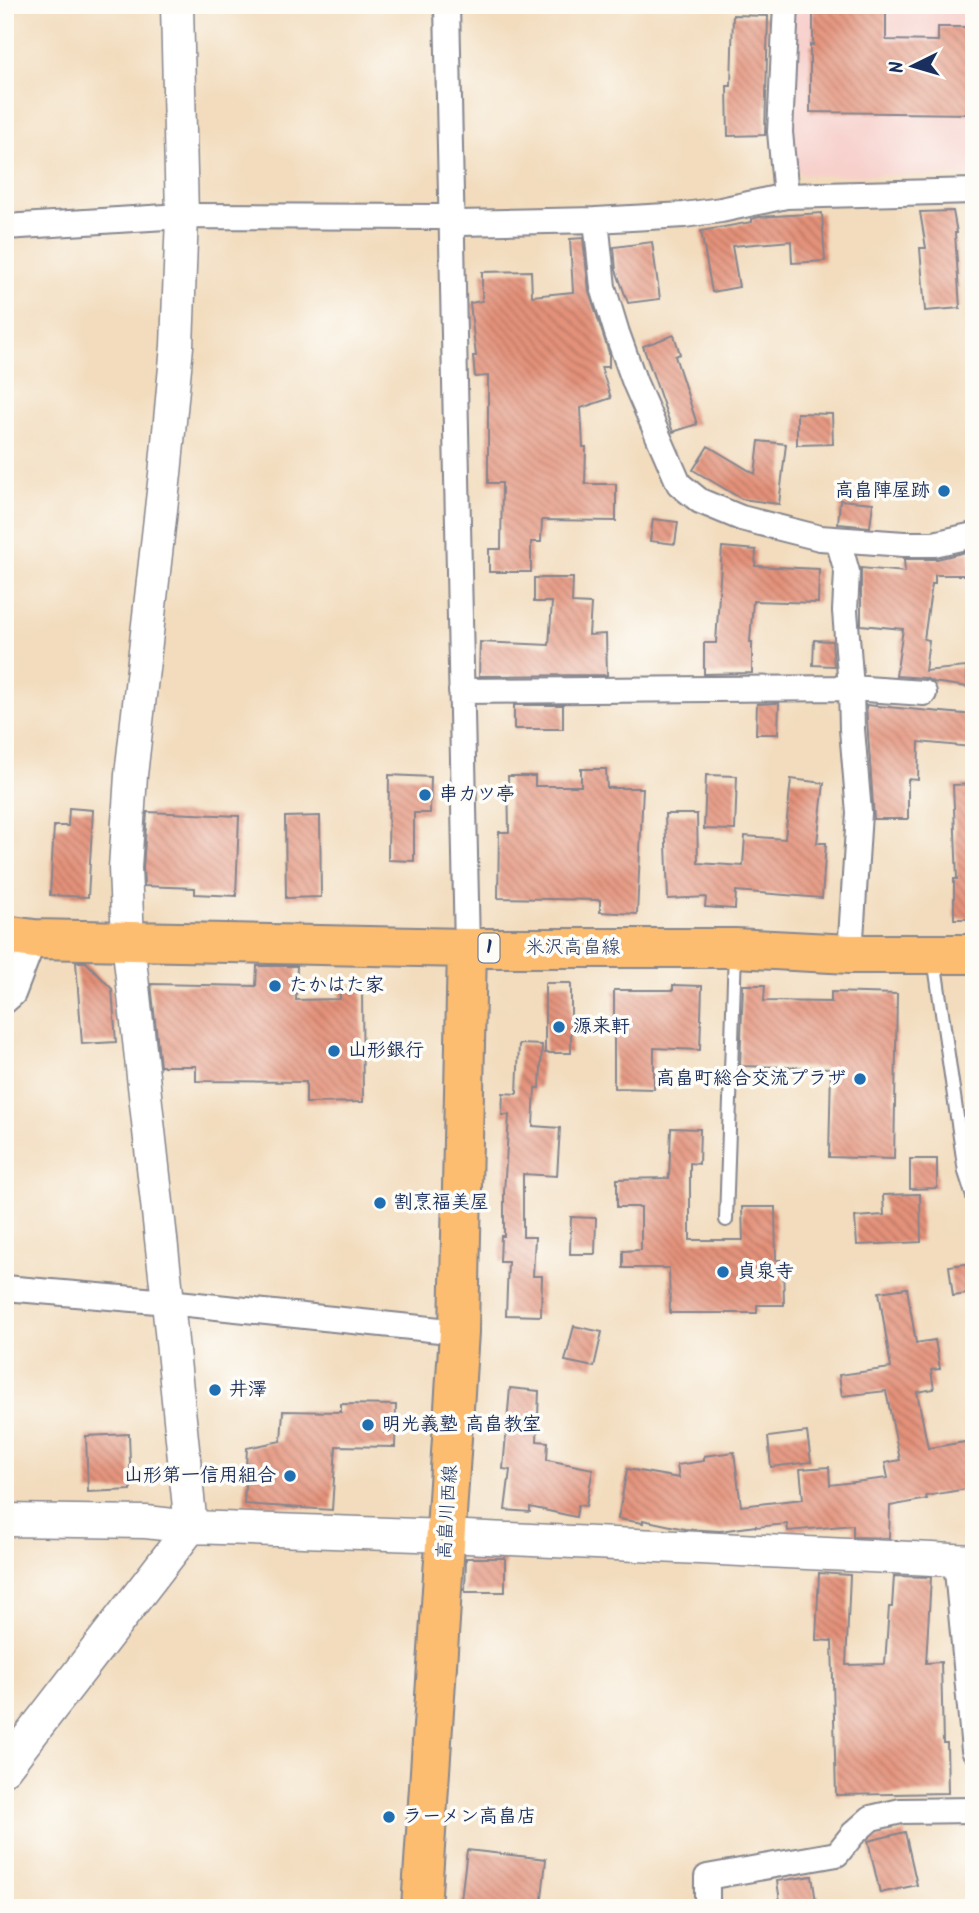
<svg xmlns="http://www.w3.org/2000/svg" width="979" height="1913" viewBox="0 0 979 1913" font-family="Kalam,'Klee One',sans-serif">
	<defs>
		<pattern id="building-back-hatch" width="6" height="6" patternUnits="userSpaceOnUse" patternTransform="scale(1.75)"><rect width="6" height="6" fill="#e49179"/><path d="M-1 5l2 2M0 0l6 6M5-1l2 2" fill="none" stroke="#b87766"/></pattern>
	</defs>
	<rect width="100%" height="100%" fill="#fdfcf7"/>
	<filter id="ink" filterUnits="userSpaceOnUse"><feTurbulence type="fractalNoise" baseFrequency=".0143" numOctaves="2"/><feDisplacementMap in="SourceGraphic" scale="14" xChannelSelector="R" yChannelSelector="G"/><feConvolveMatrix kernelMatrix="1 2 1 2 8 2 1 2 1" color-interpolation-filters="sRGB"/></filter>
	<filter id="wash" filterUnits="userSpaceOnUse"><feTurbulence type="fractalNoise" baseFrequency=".00686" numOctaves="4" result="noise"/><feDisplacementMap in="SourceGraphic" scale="28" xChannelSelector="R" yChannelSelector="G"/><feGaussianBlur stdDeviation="1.57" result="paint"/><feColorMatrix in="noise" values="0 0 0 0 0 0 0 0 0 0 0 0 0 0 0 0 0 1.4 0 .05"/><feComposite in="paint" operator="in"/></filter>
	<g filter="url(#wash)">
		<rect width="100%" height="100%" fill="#f2dcbd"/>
		<path fill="#f7d0cc" d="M791,5H974V176L802,175L792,165Z"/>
		<g id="blocks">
			<path fill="url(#building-back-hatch)" d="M813,5H886V40L938,41V27H974V114L810,112V45H813Z
				M733,15L768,16L765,135L728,136L727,86H731Z
				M953,211L957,233H955L960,308L925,311L920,248H926L920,212Z
				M822,213L825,261L792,263L791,241L732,246L739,287L712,292L701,231L752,222V219L759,217Z
				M583,238L589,291L609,353V367H601L611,398L581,408L583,447H586L585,484H616V521L542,520L541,542H531V572H489V549H501L502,483H488V376L475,377L473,356H476L470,303L482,301V272L531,271L532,296L573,292L570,239Z
				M652,242L660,299L628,303L616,270L614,247Z
				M674,335L680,354L675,356L697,424L673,432L643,346Z
				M797,413L832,414L833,444L797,445Z
				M759,441L786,444L779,504L742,499L693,470L708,446L755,474Z
				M840,500L873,503L870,527L838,524Z
				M653,519L678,522L675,544L650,541Z
				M722,547L756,550L755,566L819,569L818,603L753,601L750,642H752V673L704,674V643H716Z
				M970,551V575H935V584H932L924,639L929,640L925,671L966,667L968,687L933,682L925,678L896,676L903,629L861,625V568L905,572L904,559H937Z
				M534,578H573L572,603L591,604L589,635L606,634L607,675L479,676L480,642L549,645L552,602H534Z
				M814,640L832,641L834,666L813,665Z
				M779,703L778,734H756L757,704Z
				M514,705H563V729H514Z
				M866,705L974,715L971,747L919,742L918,780L908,779V819H874Z
				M581,769H606L607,788H643L637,914L600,912V900L498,898L499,832H509L508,776H535V786H581Z
				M389,775L431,777L430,813H414V861L388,860Z
				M706,775L737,776L735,830L704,829Z
				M791,779L824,783L817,843H826L822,898L736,891L735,909L705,907L706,897L668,899L665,814H697L698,863L743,866L745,836L785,839Z
				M974,784V919H954V879H957L953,785Z
				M69,808L93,810L88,897L50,895L54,826H68Z
				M147,812L239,816L236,896L195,894V888L144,886L143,868Z
				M320,816L321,897L286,898L285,817Z
				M76,962H86L112,989L116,1042L82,1044Z
				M257,966H297L296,1000L340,999V989H362L363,1102L306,1103V1082L196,1081V1066H160L151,984L256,986Z
				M545,983H571V1053H545Z
				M673,985L702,986L700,1050L654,1048V1089L614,1088V990H673Z
				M743,985H765L764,1001L831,1002V992L897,994L894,1159L829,1157L831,1068L740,1066Z
				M519,1044L542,1045L540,1088H535L533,1126L560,1128L557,1176L523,1174V1237H535L533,1276H542L541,1316L506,1315L508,1262H500L501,1236H504V1192L509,1115H502L503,1093L517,1094Z
				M671,1128L700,1129L699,1164L690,1163V1240H743L742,1207H775L776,1260H783L784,1305H757V1313H670L669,1268H623V1251L641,1250V1207H617V1179L669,1178Z
				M910,1159H937V1188L910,1189Z
				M920,1194L921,1242L857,1245L855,1217L884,1215L883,1195Z
				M571,1217L596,1218L595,1254H570Z
				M974,1263V1293L953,1296L949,1266Z
				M907,1288L916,1343L935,1340L940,1369L931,1370L934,1389L917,1392L928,1448L965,1442L972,1488L926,1496L927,1499L890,1506L889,1538L853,1537V1525L788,1531L787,1524L756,1527V1526L720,1531L685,1529L643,1520V1523L618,1519L627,1469L679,1478L677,1465L704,1461V1456L734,1452L741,1506L803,1499L800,1469L829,1467L830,1485L888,1478L885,1463L900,1460L886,1391L842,1396L839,1375L891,1368L879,1292Z
				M574,1326L602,1332L594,1367L565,1361Z
				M510,1388L539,1391L537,1441L548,1442L547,1460L593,1469L586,1506L578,1505L576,1517L530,1507V1512L505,1510L510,1470L503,1469Z
				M341,1404L396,1405L395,1447L336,1446L332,1510L244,1504L247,1448L281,1441L283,1411L341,1412Z
				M807,1432L811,1462L771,1467L768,1437Z
				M129,1434L131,1490L88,1492L86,1436Z
				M466,1558H505V1592H465Z
				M819,1573L850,1575L846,1665L885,1664L889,1607H892L894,1576L931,1577L926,1663L941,1662L943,1743H947L948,1793L836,1795L832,1641L816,1640Z
				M905,1832L917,1885L880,1893L868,1841Z
				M467,1850L546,1859L541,1908H460Z
				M812,1876L817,1908H781L777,1881Z"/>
		</g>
	</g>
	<g filter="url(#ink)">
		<use href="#blocks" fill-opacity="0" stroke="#86868e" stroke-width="2"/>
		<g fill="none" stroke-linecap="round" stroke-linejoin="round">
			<defs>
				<path id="service" d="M934,958L965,1172L974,1200
					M726,1220L735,951"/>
				<path id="minor" d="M447,5L467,948
					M786,196L780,132L786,5
					M596,220L603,287L617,333L635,383L679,484L700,501L741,518L820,538L904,544H934L974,535
					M5,227L182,216L440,217L460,223L596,220L684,215L721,210L786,196L974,191
					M838,540L847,572L845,611L851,688L852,729L859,813L850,954
					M461,691L851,688L924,693
					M5,1001L13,994L34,939
					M5,1288L168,1302L459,1332
					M956,1560L974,1750
					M707,1908V1877L837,1854L853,1834L871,1818L901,1811L974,1810"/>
				<path id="tertiary" d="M5,1520L146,1522L191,1527L446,1536L974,1561
					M5,1768L191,1527L168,1302L128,941L125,868L131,775L165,474L177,346L182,216L177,5"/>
				<path id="primary" d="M5,935L34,939L467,948H735L850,954H974
					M421,1908L459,1332L467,948"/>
			</defs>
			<use href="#service" stroke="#86868e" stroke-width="16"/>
			<use href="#minor" stroke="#86868e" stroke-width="28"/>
			<use href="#tertiary" stroke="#86868e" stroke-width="35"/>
			<use href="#primary" stroke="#86868e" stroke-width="42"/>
			<use href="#service" stroke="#fff" stroke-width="12"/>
			<use href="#minor" stroke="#fff" stroke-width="24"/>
			<use href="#tertiary" stroke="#fff" stroke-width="32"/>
			<use href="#primary" stroke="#fcbd6f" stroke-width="38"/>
		</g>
	</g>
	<g fill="#1f6fb2" stroke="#fdfcf7" stroke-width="2.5">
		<circle cx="944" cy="491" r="7"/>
		<circle cx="425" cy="795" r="7"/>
		<circle cx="275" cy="986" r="7"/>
		<circle cx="559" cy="1027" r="7"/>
		<circle cx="334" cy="1051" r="7"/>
		<circle cx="860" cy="1079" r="7"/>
		<circle cx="380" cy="1203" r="7"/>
		<circle cx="723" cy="1272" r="7"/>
		<circle cx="215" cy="1390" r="7"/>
		<circle cx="368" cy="1425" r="7"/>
		<circle cx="290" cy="1476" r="7"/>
		<circle cx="389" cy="1817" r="7"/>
	</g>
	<g text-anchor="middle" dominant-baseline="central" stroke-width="7" stroke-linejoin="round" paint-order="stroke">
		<rect fill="#fdfcf7" stroke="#5f6c8c" stroke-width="2" x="478.5" y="933.5" width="21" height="29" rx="5"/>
		<g font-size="18" font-weight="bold" fill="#1b2f5e">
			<text x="489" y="948">1</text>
		</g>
		<g font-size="19" font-weight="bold" fill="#1b2f5e" stroke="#fdfcf7" text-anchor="start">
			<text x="930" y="491" text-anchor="end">高畠陣屋跡</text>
			<text x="439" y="795">串カツ亭</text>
			<text x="289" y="986">たかはた家</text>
			<text x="573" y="1027">源来軒</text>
			<text x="348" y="1051">山形銀行</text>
			<text x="846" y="1079" text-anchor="end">高畠町総合交流プラザ</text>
			<text x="394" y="1203">割烹福美屋</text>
			<text x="737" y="1272">貞泉寺</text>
			<text x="229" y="1390">井澤</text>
			<text x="382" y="1425">明光義塾 高畠教室</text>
			<text x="276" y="1476" text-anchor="end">山形第一信用組合</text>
			<text x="403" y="1817">ラーメン高畠店</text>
		</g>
		<g font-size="19" fill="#1b2f5e" stroke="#fdfcf7">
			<text x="573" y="948">米沢高畠線</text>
			<text transform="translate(448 1512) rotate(-86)">高畠川西線</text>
		</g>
	</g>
	<rect width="979" height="1913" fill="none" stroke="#fdfcf7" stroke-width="28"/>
	<g transform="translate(913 66) rotate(265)" stroke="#fdfcf7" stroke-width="5" paint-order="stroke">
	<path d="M0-5L12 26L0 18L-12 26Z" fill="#1b2f5e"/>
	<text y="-10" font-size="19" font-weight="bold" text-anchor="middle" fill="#1b2f5e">N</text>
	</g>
</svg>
